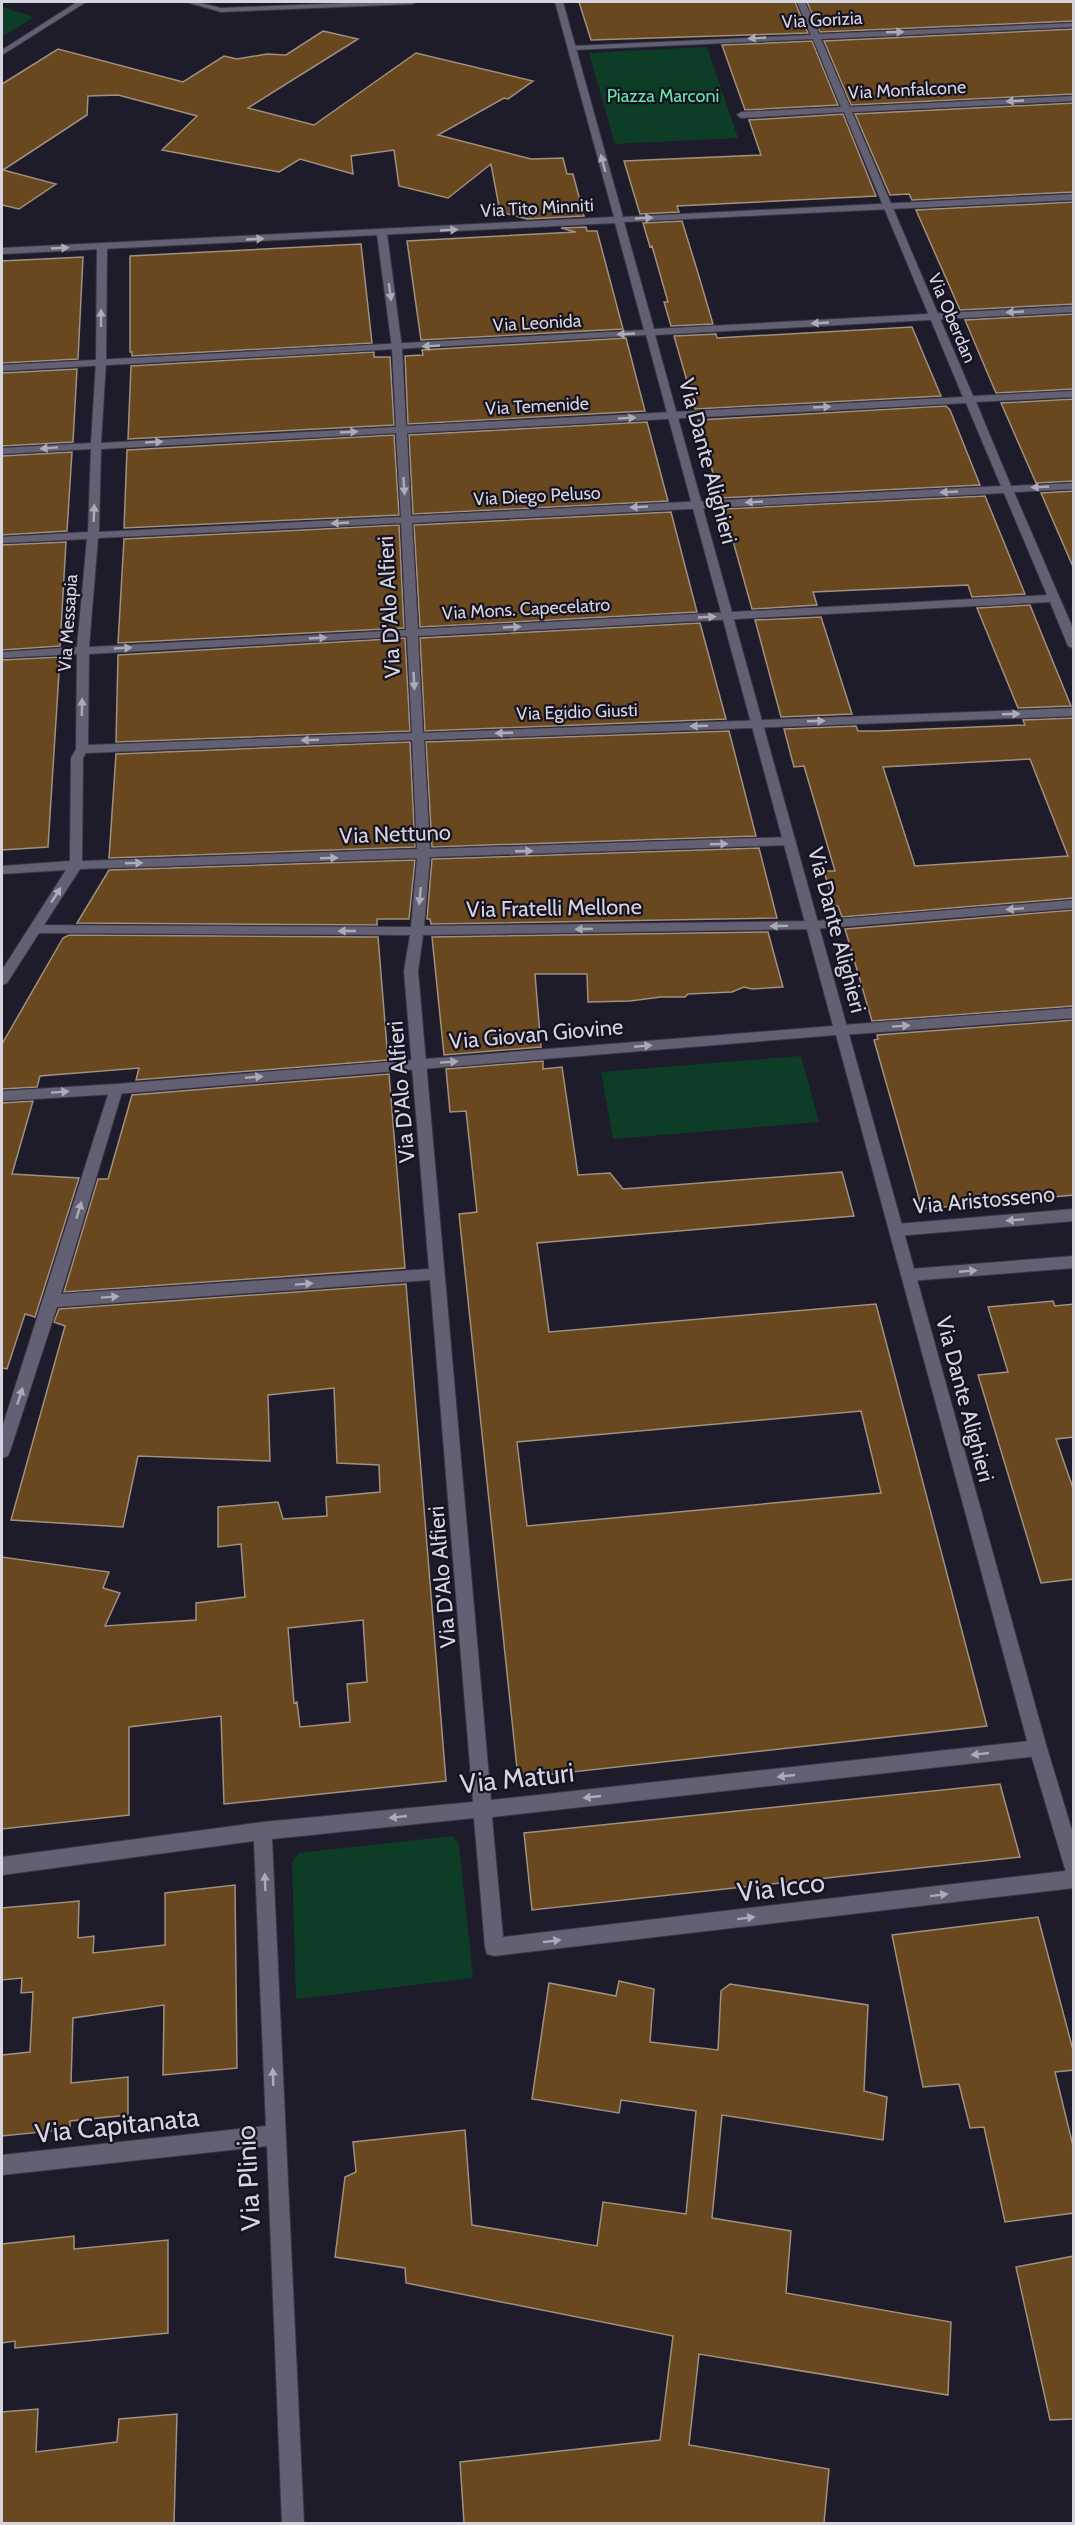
<svg xmlns="http://www.w3.org/2000/svg" width="1075" height="2525" viewBox="0 0 1075 2525" font-family="Cabin,sans-serif">
	<rect width="100%" height="100%" fill="#1e1b2b"/>
	<path fill="#0e3d27" d="M2,7L34,17L2,37Z
		M707,47L738,138L615,144L589,53Z
		M801,1056L819,1122L613,1139L601,1072Z
		M453,1836L459,1845L473,1978L296,1999L292,1864L298,1853Z"/>
	<path fill="#6a481f" stroke="#9f907f" stroke-width="1.5" fill-rule="evenodd" d="M579,2H795L808,33L591,40Z
		M807,2H1074V21L820,32Z
		M1074,29V94L851,105L824,41Z
		M323,31L358,39L248,108L314,125L416,53L533,81L508,99L504,98L438,135L531,159L563,158L567,174H573L584,216L527,219L500,212L491,164L448,198L399,186L394,150L351,156L353,174L300,159L279,172L162,150L197,116L118,95L88,96L87,115L3,170L56,184L19,209L2,205V84L58,49L183,82L224,56L237,59L267,54L286,55Z
		M812,41L838,105L745,110L722,45Z
		M1074,103V192L912,200L909,194L890,195L855,114Z
		M843,114L876,196L677,206L679,212L640,214L624,161L761,155L749,120Z
		M1074,202V304L960,310L916,210Z
		M682,221L698,273L713,324L671,326L664,302H668L652,246L650,247L643,223Z
		M586,227L587,231H597L623,329L421,340L407,241L576,232L561,228Z
		M361,244L372,343L132,356V352H130V256Z
		M83,257L78,359L2,363V261Z
		M1074,314V389L996,393L965,320Z
		M912,327L941,396L695,409L674,336L716,334L717,338Z
		M626,338L645,411L408,424L405,356L423,355L422,350Z
		M374,352V357H390L394,425L128,439L131,366Z
		M77,369L73,442L2,446V373Z
		M1074,399V481L1036,483L1001,403Z
		M946,406L950,410L980,485L720,498L698,420Z
		M647,422L668,501L413,514L409,435Z
		M394,435L399,515L124,528L127,450Z
		M72,452L67,531L2,535V456Z
		M1074,491V569L1041,493Z
		M985,496L1025,594L972,597L968,585L813,592L817,605L752,609L724,509Z
		M671,512L697,612L420,627L414,525Z
		M399,525L404,628L118,643L124,539Z
		M66,542L60,646L2,650V545Z
		M1030,605L1036,620L1071,706L1018,708L977,608Z
		M821,617L852,714L781,717L755,620Z
		M700,623L726,719L425,731L420,638Z
		M405,638L410,731L116,742L118,655Z
		M60,657L48,847L2,850V660Z
		M1074,718V898L842,917L838,906H834L824,871H835L804,766L794,767L784,729L856,726L858,731H879L1025,725L1023,720ZM1030,759L1068,856L915,866L883,767Z
		M729,731L756,836L432,847L426,742Z
		M410,742L415,847L109,858L116,754Z
		M759,848L777,918L431,924L430,919H427L432,859Z
		M415,860L409,919H377V925L77,923L109,870Z
		M1074,910V1006L872,1021L845,929Z
		M768,932L783,987L752,989L744,987L732,992L688,994L685,997H661L630,1001L588,1002L587,974H535L541,1047L444,1055L432,937Z
		M69,935L378,937L388,1060L136,1080L139,1068L40,1076L37,1087L2,1089V1044L63,938Z
		M1074,1020V1195L922,1209L874,1040L878,1039L877,1035Z
		M543,1061V1069L562,1067L578,1175L610,1173L623,1189L842,1172L854,1216L537,1243L549,1332L876,1304L987,1726L518,1778L459,1214L477,1212L466,1111L450,1112L446,1069ZM861,1411L881,1493L527,1526L517,1442Z
		M389,1074L405,1268L64,1292L98,1179H108L132,1095Z
		M33,1101L12,1174L79,1178L35,1317L25,1314L7,1369L2,1368V1103Z
		M406,1284L446,1781L224,1804L221,1716L129,1727V1815L2,1829V1557L109,1572L103,1588L120,1593L105,1626L196,1620V1603L245,1597L241,1544L218,1547V1507L278,1502L283,1519L327,1516L326,1497L380,1492L379,1465L337,1463L334,1388L268,1395L270,1461L138,1456L123,1527L11,1520L65,1326L54,1322L59,1309ZM363,1620L367,1682L347,1684L350,1722L300,1727L297,1702L294,1703L288,1628Z
		M1053,1301L1055,1306L1074,1304V1437L1056,1439L1074,1491V1579L1041,1583L978,1375L1008,1372L988,1307Z
		M1000,1784L1020,1857L532,1910L524,1833Z
		M235,1885L237,2068L163,2075L164,2005L73,2018L71,2083L128,2077V2115L70,2121V2129L2,2136V2055L30,2052L33,1992L21,1993L22,1978L2,1980V1908L79,1901L78,1938L94,1936L93,1953L165,1945V1893Z
		M1038,1917L1074,2054V2070L1055,2072L1074,2150V2213L1005,2222L984,2127L970,2128L959,2084L923,2087L892,1935Z
		M619,1981L654,1989L650,2042L718,2050L721,1991L730,1984L868,2005L864,2091L887,2097L883,2140L722,2115L712,2218L791,2231L786,2293L951,2322L948,2395L699,2354L689,2445L829,2469L824,2523H464L460,2462L660,2440L673,2336L406,2283L405,2268L335,2257L345,2177L356,2172L353,2142L465,2130L472,2225L597,2246L603,2202L686,2214L696,2111L621,2100L619,2113L532,2099L549,1983L616,1996Z
		M74,2236V2249L168,2240V2333L15,2348V2341L2,2343V2244Z
		M1074,2256V2419L1050,2420L1016,2267Z
		M38,2409L36,2452L117,2442L119,2419L177,2414L174,2523H2V2412Z"/>
	<g fill="none" stroke-linecap="round" stroke-linejoin="round">
		<defs>
			<path id="street" d="M186,2H197L221,8L368,2H416L412,4L221,12Z
				M797,2H805L819,34L1074,23V27L821,39L850,107L1074,96V101L852,112L973,396L1074,391V397L976,402L1011,486L1074,483V489L1014,492L1074,631V649L1068,646L1050,602L418,636L423,733L1074,708V716L424,740L430,849L790,837L796,841L790,845L430,857L424,926L814,921L1074,900V908L814,929L423,935L418,971L491,1800L1038,1740L1044,1742L1047,1748L1044,1754L1038,1756L492,1817L503,1937L1074,1870V1888L494,1956L487,1954L485,1947L474,1818L272,1839L304,2524H282L267,2146L2,2175V2155L266,2126L254,1841L2,1875V1857L263,1822L473,1802L430,1280L57,1307L10,1451L8,1456L2,1458V1428L111,1085H121L123,1089L61,1294L429,1269L404,971L410,935L39,933L7,983L2,985V970L66,870L2,874V866L70,861L71,758L76,749L77,654L2,658V652L77,647L87,539L2,543V537L88,532L91,449L2,454V448L91,443L96,362L97,246L102,243L107,246L106,362L101,443L396,427L392,348L377,234L382,231L387,234L402,348L406,426L963,397L844,112L741,118L737,115L741,112L841,107L813,39L572,50L568,48L572,46L811,35ZM966,403L1001,486L411,516L407,433ZM396,433L401,517L99,532L101,449ZM1004,493L1047,595L418,629L412,523ZM401,523L406,630L89,647L98,538ZM407,636L412,733L88,745L89,654ZM412,740L417,849L82,861L83,758L86,753ZM417,858L411,927L44,925L80,869Z
				M1074,1008V1018L842,1035L835,1030L842,1025Z
				M1074,1209V1221L897,1236L892,1234L890,1230L892,1226L897,1224Z
				M1074,1256V1268L910,1281L905,1279L902,1275L905,1271L910,1269Z"/>
			<path id="secondary" d="M77,2H86L2,55V50Z
				M555,2H563L623,217L1074,194V200L624,222L654,329L1074,306V312L655,335L1047,1748L1074,1837V1878L1067,1875L1065,1869L1029,1748L836,1035L116,1094L2,1101V1091L116,1084L833,1026L646,335L2,371V365L644,330L615,223L2,254V248L614,217Z"/>
		</defs>
		<use href="#street" stroke="#393744" stroke-width="2"/>
		<use href="#secondary" stroke="#393744" stroke-width="2"/>
		<use href="#street" fill="#636073" fill-rule="evenodd"/>
		<use href="#secondary" fill="#636073" fill-rule="evenodd"/>
	</g>
	<defs><path id="oneway-solid" d="M-6-.8H1V-3.2L6.5 0L1 3.2V.8H-6Z" transform="scale(1.5)"/></defs>
	<g fill="#aeabb9">
		<use href="#oneway-solid" transform="translate(895 32) rotate(-2)"/>
		<use href="#oneway-solid" transform="translate(757 38) rotate(177)"/>
		<use href="#oneway-solid" transform="translate(1015 101) rotate(177)"/>
		<use href="#oneway-solid" transform="translate(603 163) rotate(-105)"/>
		<use href="#oneway-solid" transform="translate(644 218) rotate(-3)"/>
		<use href="#oneway-solid" transform="translate(449 230) rotate(-3)"/>
		<use href="#oneway-solid" transform="translate(255 239) rotate(-3)"/>
		<use href="#oneway-solid" transform="translate(60 248) rotate(-3)"/>
		<use href="#oneway-solid" transform="translate(390 292) rotate(82)"/>
		<use href="#oneway-solid" transform="translate(1015 312) rotate(177)"/>
		<use href="#oneway-solid" transform="translate(101 318) rotate(-90)"/>
		<use href="#oneway-solid" transform="translate(820 323) rotate(177)"/>
		<use href="#oneway-solid" transform="translate(626 334) rotate(177)"/>
		<use href="#oneway-solid" transform="translate(431 346) rotate(177)"/>
		<use href="#oneway-solid" transform="translate(822 407) rotate(-3)"/>
		<use href="#oneway-solid" transform="translate(627 418) rotate(-3)"/>
		<use href="#oneway-solid" transform="translate(349 432) rotate(-3)"/>
		<use href="#oneway-solid" transform="translate(154 442) rotate(-3)"/>
		<use href="#oneway-solid" transform="translate(49 448) rotate(176)"/>
		<use href="#oneway-solid" transform="translate(404 486) rotate(86)"/>
		<use href="#oneway-solid" transform="translate(1040 487) rotate(177)"/>
		<use href="#oneway-solid" transform="translate(949 492) rotate(177)"/>
		<use href="#oneway-solid" transform="translate(754 502) rotate(177)"/>
		<use href="#oneway-solid" transform="translate(639 507) rotate(177)"/>
		<use href="#oneway-solid" transform="translate(94 513) rotate(-88)"/>
		<use href="#oneway-solid" transform="translate(340 523) rotate(177)"/>
		<use href="#oneway-solid" transform="translate(707 617) rotate(-3)"/>
		<use href="#oneway-solid" transform="translate(512 627) rotate(-3)"/>
		<use href="#oneway-solid" transform="translate(318 638) rotate(-3)"/>
		<use href="#oneway-solid" transform="translate(123 648) rotate(-3)"/>
		<use href="#oneway-solid" transform="translate(414 681) rotate(87)"/>
		<use href="#oneway-solid" transform="translate(82 707) rotate(-89)"/>
		<use href="#oneway-solid" transform="translate(1011 714) rotate(-2)"/>
		<use href="#oneway-solid" transform="translate(816 721) rotate(-2)"/>
		<use href="#oneway-solid" transform="translate(699 726) rotate(178)"/>
		<use href="#oneway-solid" transform="translate(504 733) rotate(178)"/>
		<use href="#oneway-solid" transform="translate(310 740) rotate(178)"/>
		<use href="#oneway-solid" transform="translate(719 844) rotate(-2)"/>
		<use href="#oneway-solid" transform="translate(524 851) rotate(-2)"/>
		<use href="#oneway-solid" transform="translate(329 858) rotate(-2)"/>
		<use href="#oneway-solid" transform="translate(134 863) rotate(-2)"/>
		<use href="#oneway-solid" transform="translate(56 895) rotate(-57)"/>
		<use href="#oneway-solid" transform="translate(420 896) rotate(95)"/>
		<use href="#oneway-solid" transform="translate(1015 909) rotate(175)"/>
		<use href="#oneway-solid" transform="translate(779 926) rotate(179)"/>
		<use href="#oneway-solid" transform="translate(584 929) rotate(179)"/>
		<use href="#oneway-solid" transform="translate(347 931) rotate(-180)"/>
		<use href="#oneway-solid" transform="translate(901 1026) rotate(-4)"/>
		<use href="#oneway-solid" transform="translate(643 1046) rotate(-5)"/>
		<use href="#oneway-solid" transform="translate(449 1062) rotate(-4)"/>
		<use href="#oneway-solid" transform="translate(254 1077) rotate(-5)"/>
		<use href="#oneway-solid" transform="translate(60 1092) rotate(-4)"/>
		<use href="#oneway-solid" transform="translate(79 1210) rotate(-73)"/>
		<use href="#oneway-solid" transform="translate(1015 1220) rotate(175)"/>
		<use href="#oneway-solid" transform="translate(968 1271) rotate(-5)"/>
		<use href="#oneway-solid" transform="translate(304 1284) rotate(-4)"/>
		<use href="#oneway-solid" transform="translate(110 1297) rotate(-4)"/>
		<use href="#oneway-solid" transform="translate(20 1396) rotate(-72)"/>
		<use href="#oneway-solid" transform="translate(980 1754) rotate(174)"/>
		<use href="#oneway-solid" transform="translate(786 1776) rotate(174)"/>
		<use href="#oneway-solid" transform="translate(592 1797) rotate(174)"/>
		<use href="#oneway-solid" transform="translate(398 1817) rotate(174)"/>
		<use href="#oneway-solid" transform="translate(265 1882) rotate(-92)"/>
		<use href="#oneway-solid" transform="translate(939 1895) rotate(-7)"/>
		<use href="#oneway-solid" transform="translate(746 1918) rotate(-7)"/>
		<use href="#oneway-solid" transform="translate(552 1941) rotate(-7)"/>
		<use href="#oneway-solid" transform="translate(273 2077) rotate(-92)"/>
	</g>
	<g text-anchor="middle" dominant-baseline="central" stroke-width="4.5" stroke-linejoin="round" paint-order="stroke">
		<g font-size="18" fill="#d6d4df" stroke="#151221">
			<text transform="translate(822 20) rotate(-3)">Via Gorizia</text>
			<text transform="translate(907 90) rotate(-3)">Via Monfalcone</text>
			<text transform="translate(537 208) rotate(-3)">Via Tito Minniti</text>
			<text transform="translate(952 318) rotate(67)">Via Oberdan</text>
			<text transform="translate(537 323) rotate(-3)">Via Leonida</text>
			<text transform="translate(537 406) rotate(-3)">Via Temenide</text>
			<text transform="translate(537 496) rotate(-3)">Via Diego Peluso</text>
			<text transform="translate(526 609) rotate(-3)">Via Mons. Capecelatro</text>
			<text transform="translate(68 623) rotate(-86)">Via Messapia</text>
			<text transform="translate(577 712) rotate(-2)">Via Egidio Giusti</text>
		</g>
		<g font-size="18" fill="#64e7a5" stroke="#151221">
			<text x="663" y="96">Piazza Marconi</text>
		</g>
		<g font-size="22" fill="#d6d4df" stroke="#151221">
			<text transform="translate(708 461) rotate(75)">Via Dante Alighieri</text>
			<text transform="translate(389 607) rotate(-93)">Via D'Alo Alfieri</text>
			<text transform="translate(395 834) rotate(-2)">Via Nettuno</text>
			<text transform="translate(554 908) rotate(-1)">Via Fratelli Mellone</text>
			<text transform="translate(837 930) rotate(75)">Via Dante Alighieri</text>
			<text transform="translate(536 1034) rotate(-5)">Via Giovan Giovine</text>
			<text transform="translate(401 1092) rotate(-95)">Via D'Alo Alfieri</text>
			<text transform="translate(984 1200) rotate(-5)">Via Aristosseno</text>
			<text transform="translate(965 1399) rotate(75)">Via Dante Alighieri</text>
			<text transform="translate(442 1577) rotate(-95)">Via D'Alo Alfieri</text>
		</g>
		<g font-size="27" fill="#d6d4df" stroke="#151221">
			<text transform="translate(517 1778) rotate(-6)">Via Maturi</text>
			<text transform="translate(781 1887) rotate(-7)">Via Icco</text>
			<text transform="translate(117 2125) rotate(-6)">Via Capitanata</text>
			<text transform="translate(248 2178) rotate(-93)">Via Plinio</text>
		</g>
	</g>
	<rect width="1075" height="2525" fill="none" stroke="#d6d4df" stroke-width="6"/>
</svg>
